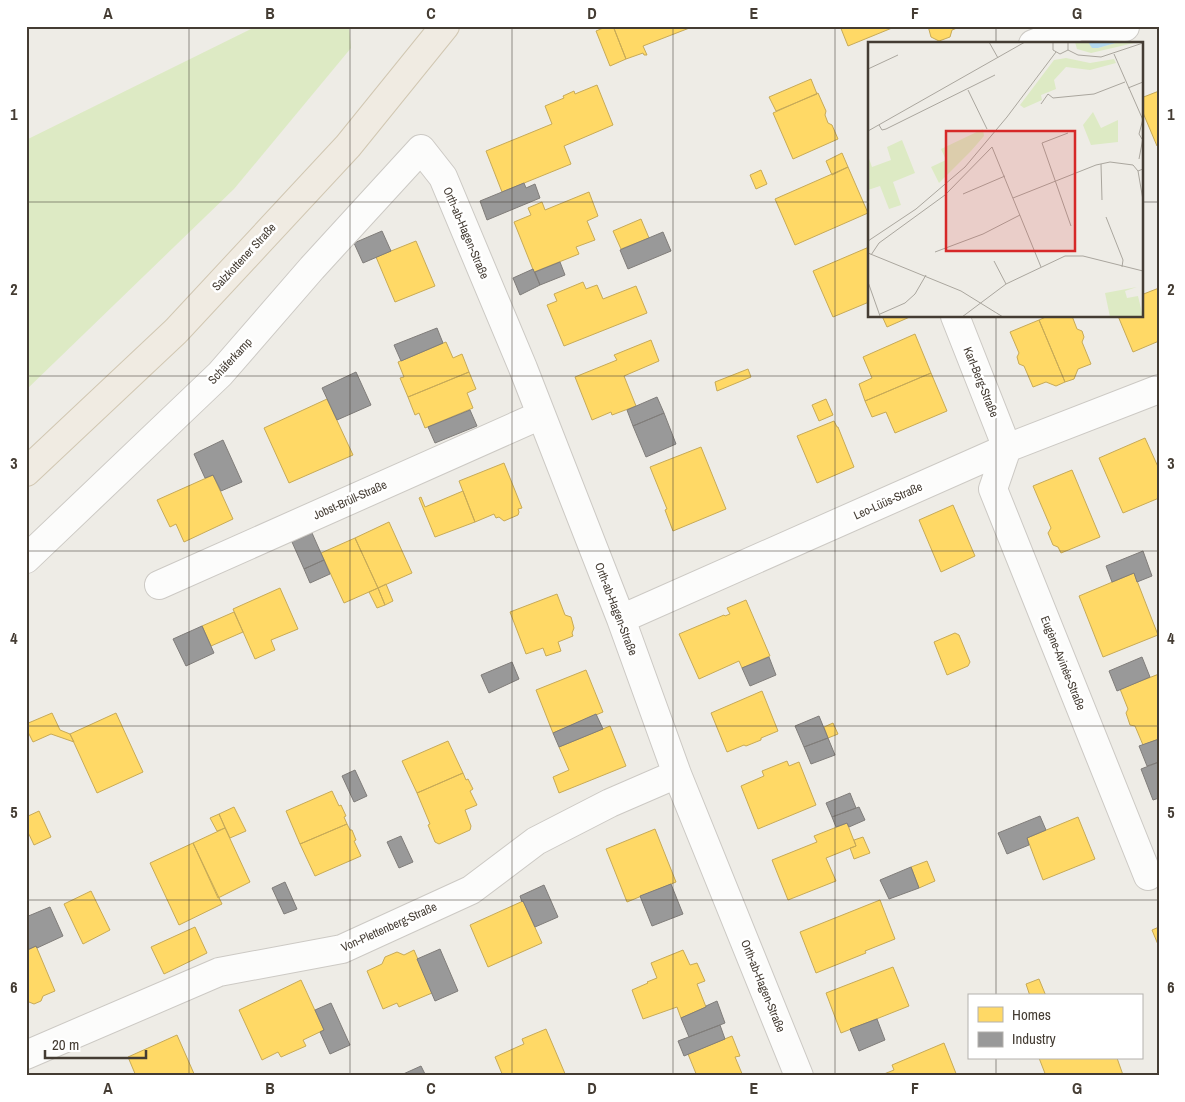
<svg xmlns="http://www.w3.org/2000/svg" width="1185" height="1102" viewBox="0 0 1185 1102" font-family="'Archivo Narrow',sans-serif">
	<rect width="100%" height="100%" fill="#eeece6"/>
	<path fill="#ddeac4" d="M257,26H349L351,48L234,189L26,390V140Z"/>
	<path fill="#ffd966" stroke="#c7aa57" d="M608,26H613L626,59L610,66L596,31Z
		M613,26H692V27L643,46L647,55H644L643,53L626,59Z
		M840,26H892V28L848,46Z
		M928,26H962L952,30L950,37L939,41L931,37Z
		M811,79L817,94L776,111L769,97Z
		M597,85L613,125L564,146L571,164L502,192L486,151L552,124L545,106L564,98L563,96L574,91L575,94Z
		M1159,91V145L1157,146L1141,108V98Z
		M818,93L826,111L825,115L828,123L832,125L838,139L793,159L773,113Z
		M842,153L848,167L832,175L826,161Z
		M848,167L868,213L795,245L775,199Z
		M761,170L767,184L756,189L750,175Z
		M589,192L598,216L587,221L595,240L576,247L579,254L534,272L514,222L531,215L528,208L542,202L545,210Z
		M641,219L649,238L621,249L613,231Z
		M416,241L435,286L395,302L376,257Z
		M869,247V302L833,317L813,271Z
		M583,282L586,289L597,285L603,299L636,286L647,313L564,346L547,305L557,301L554,294Z
		M1159,288V341L1133,352L1118,316H1141V295Z
		M882,316H912L887,327Z
		M1048,316H1072L1077,329L1082,331L1084,337L1082,342L1091,364L1078,369L1074,379L1065,382L1039,320Z
		M1039,320L1065,382L1056,386L1046,382L1033,387L1024,366L1019,364L1017,357L1019,353L1010,332Z
		M915,334L931,373L865,401L859,384L872,378L863,357Z
		M651,340L659,361L624,376L636,406L612,415L611,412L592,420L575,377L617,360L614,355Z
		M446,342L453,358L462,354L469,372L408,397L400,378L404,377L398,362Z
		M748,369L751,377L717,391L715,382Z
		M469,372L476,389L467,393L473,408L425,428L419,413L415,415L408,397Z
		M931,373L947,411L895,433L886,412L872,417L865,401Z
		M327,399L353,455L289,483L264,428Z
		M826,399L833,415L819,421L812,405Z
		M834,421L837,427H838L854,467L817,483L797,436Z
		M1145,438L1159,469V498L1123,513L1099,458Z
		M701,447L726,509L673,531L665,510L667,509L650,467Z
		M504,463L522,508L518,509L519,512L518,515L504,521L499,517L496,518L494,514L475,522L459,481Z
		M1072,470L1100,537L1061,553L1058,547L1053,545L1048,533L1051,528L1033,486Z
		M213,475L233,519L184,542L176,524L170,527L157,500Z
		M463,491L475,522L435,537L419,498L421,497L425,507Z
		M953,505L975,556L941,572L919,520Z
		M389,522L412,573L378,588L355,538Z
		M355,538L378,588L344,603L321,553Z
		M1134,573L1158,635L1103,657L1079,596Z
		M386,584L393,601L385,605L378,588Z
		M280,588L298,629L271,640L275,650L255,659L233,609Z
		M378,588L385,605L377,608L369,592Z
		M557,594L565,615L571,617L574,628L572,633L573,636L558,642L561,651L546,656L543,648L526,654L510,612Z
		M746,600L770,656L742,668L739,661L699,679L679,634L724,615L725,616L730,614L727,608Z
		M234,612L243,632L211,646L202,626Z
		M955,633L959,635L970,662L968,666L947,675L934,642Z
		M586,670L603,712L553,733L536,690Z
		M1159,674V739L1143,745L1135,726L1130,725L1126,713L1128,709L1120,689Z
		M762,691L778,731L761,738V740L746,746L744,745L727,752L711,713Z
		M52,713L60,730L70,734L74,742L51,734L33,742L26,728V724Z
		M116,713L143,772L97,793L70,734Z
		M833,723L838,734L828,738L824,727Z
		M610,726L626,766L559,793L553,777L569,770L559,747Z
		M448,741L463,773L417,793L402,761Z
		M787,761L789,766L799,762L816,805L758,829L741,786L764,776L762,771Z
		M463,773L466,780L468,779L473,789L470,791L477,805L465,810L471,826L470,830L439,844L435,842L428,825L430,824L417,793Z
		M332,791L339,806L341,805L346,816L344,817L347,824L300,844L286,811Z
		M234,807L246,831L230,838L219,814Z
		M39,811L51,837L34,845L26,828V817Z
		M219,814L225,828L217,831L210,818Z
		M1078,817L1095,859L1043,880L1027,838Z
		M847,823L856,846L826,858L836,881L788,900L772,860L817,842L814,836Z
		M347,824L350,830H352L356,840L354,841L361,856L315,876L300,844Z
		M225,828L250,882L218,898L193,843Z
		M655,829L676,882L627,902L606,849Z
		M863,837L870,853L854,859L850,848L856,846L854,840Z
		M193,843L222,904L179,925L150,863Z
		M927,861L935,881L919,888L911,867Z
		M91,891L110,930L83,944L64,904Z
		M880,900L895,939L865,951L866,953L816,973L800,932Z
		M523,901L542,943L488,967L470,925Z
		M195,927L207,953L164,974L151,947Z
		M1159,927V947L1152,930Z
		M36,946L55,991L43,996L41,1001L34,1004L29,1002L26,1003V951Z
		M414,950L432,993L399,1007L397,1003L383,1009L367,971L382,964L385,957L397,952L404,955Z
		M683,950L690,965L697,963L705,981L697,984L706,1007L681,1018L677,1007L643,1019L632,990L648,983L647,982L657,978L651,963Z
		M893,967L909,1006L841,1033L826,993Z
		M1039,979L1046,996H1030L1026,984Z
		M301,980L324,1030L303,1040L306,1046L281,1057L278,1052L262,1060L239,1010Z
		M546,1029L566,1076H503L495,1057L524,1044L522,1039Z
		M177,1035L195,1076H136L128,1057Z
		M732,1036L740,1056L735,1057L743,1076H697L688,1054Z
		M944,1043L957,1076H885L884,1074L894,1070L892,1065Z
		M1039,1058H1117L1123,1075L1120,1076H1046Z"/>
	<path fill="#999" stroke="#807d7a" d="M524,183L526,188L535,184L540,198L487,220L480,201Z
		M382,231L391,251L363,263L354,243Z
		M663,232L671,251L628,269L620,250Z
		M560,262L565,275L540,285L535,272Z
		M533,269L540,285L520,295L513,278Z
		M437,328L443,343L401,361L394,345Z
		M356,372L371,405L337,420L322,388Z
		M657,397L664,413L633,426L627,410Z
		M470,410L477,426L435,443L428,427Z
		M664,413L676,444L646,457L633,426Z
		M223,440L242,482L221,491L213,475L205,478L194,454Z
		M312,533L324,560L304,569L292,542Z
		M1143,551L1152,576L1137,582L1134,573L1112,582L1106,566Z
		M324,560L330,574L310,583L304,569Z
		M202,626L214,653L186,666L173,639Z
		M769,657L776,675L750,686L742,668Z
		M1142,657L1150,677L1117,691L1109,671Z
		M512,662L519,679L489,693L481,675Z
		M596,714L603,729L559,747L553,733Z
		M819,716L828,738L804,747L795,726Z
		M828,738L835,755L811,764L804,747Z
		M1159,739V762L1147,766L1139,746Z
		M1159,762V798L1153,800L1141,769Z
		M355,770L367,796L354,802L342,776Z
		M850,793L856,808L832,817L826,803Z
		M859,807L865,820L849,827L847,823L836,827L832,817Z
		M1040,816L1046,830L1027,838L1029,845L1007,854L998,833Z
		M401,836L413,862L399,868L387,842Z
		M911,867L919,888L889,899L880,880Z
		M285,882L297,909L284,914L272,888Z
		M671,884L683,914L652,926L640,896Z
		M544,885L558,917L535,927L523,901L522,902L520,896Z
		M50,907L63,936L37,948L36,946L27,950L26,917Z
		M440,949L458,991L435,1001L417,959Z
		M717,1001L725,1023L689,1037L681,1018L706,1007V1006Z
		M331,1003L350,1045L330,1054L320,1032L324,1030L315,1010Z
		M877,1019L885,1040L859,1051L850,1029Z
		M720,1025L725,1039L684,1056L678,1041Z
		M421,1066L426,1076H402L401,1075Z"/>
	<g fill="none" stroke-linecap="round" stroke-linejoin="round">
		<defs>
			<path id="street" d="M1033,44L1080,26L1125,27
				M955,316L1007,448L993,489L1148,876
				M26,559L220,374L312,268L421,149L443,177L523,368L621,619L677,774L799,1076
				M159,585L541,415
				M621,619L1007,448L1159,389
				M26,1055L219,972L342,949L471,890L536,841L610,803L677,774"/>
			<path id="primary" d="M26,472L176,331L348,146L445,26"/>
		</defs>
		<use href="#street" stroke="#ccc9c4" stroke-width="30"/>
		<use href="#primary" stroke="#d1c7b2" stroke-width="30"/>
		<use href="#street" stroke="#fcfcfb" stroke-width="28"/>
		<use href="#primary" stroke="#f0ebe2" stroke-width="28"/>
	</g>
	<path fill="none" stroke="#443c33" stroke-width="1" stroke-opacity="0.55" d="M189,26V1076M350,26V1076M512,26V1076M673,26V1076M835,26V1076M996,26V44M26,202H869M1141,202H1159M996,316V996M26,376H1159M26,551H1159M26,726H1159M26,900H1159M996,1058V1076"/>
	<g text-anchor="middle" dominant-baseline="central" stroke-width="5" stroke-linejoin="round" paint-order="stroke">
		<g font-size="12" fill="#443c33" stroke="#fff">
			<text transform="translate(466 233) rotate(67)">Orth-ab-Hagen-Straße</text>
			<text transform="translate(244 257) rotate(-47)">Salzkottener Straße</text>
			<text transform="translate(230 361) rotate(-47)">Schäferkamp</text>
			<text transform="translate(981 382) rotate(68)">Karl-Berg-Straße</text>
			<text transform="translate(350 500) rotate(-24)">Jobst-Brüll-Straße</text>
			<text transform="translate(888 501) rotate(-24)">Leo-Lüüs-Straße</text>
			<text transform="translate(616 609) rotate(69)">Orth-ab-Hagen-Straße</text>
			<text transform="translate(1063 663) rotate(68)">Eugène-Avinée-Straße</text>
			<text transform="translate(389 927) rotate(-24)">Von-Plettenberg-Straße</text>
			<text transform="translate(763 986) rotate(68)">Orth-ab-Hagen-Straße</text>
		</g>
	</g>
	<g transform="translate(868 42)">
		<rect width="275" height="275" fill="#eeece6"/>
		<path d="M207,0H220L230,6L251,0L266,1L223,11L209,7ZM198,16L222,21L246,17L248,21L222,28L198,25L186,38L188,47L173,53L174,58L156,66L152,63L186,18ZM225,70L233,86L250,78V100L223,103L215,83ZM115,87L116,94L103,109L71,141L63,125L78,118L73,107ZM34,98L47,131L25,140L33,163L21,167L12,144L0,148V114L4,125L23,118L19,105ZM269,245L257,249L259,256L270,254L275,275H242L237,251Z" fill="#ddeac4"/>
		<path d="M220,0H251L230,6H224Z" fill="#b4daef"/>
		<path fill="none" stroke="#aaa69e" stroke-width="1" d="M121,0L130,16M185,0V8L192,12L200,8V0M200,8L210,13L233,15L275,1M246,12L275,78M0,27L30,13M260,46L275,40M100,48L119,87M173,62L180,52L185,56L226,52L257,40M11,83L14,88L18,87L127,33M0,89L157,0M200,91L174,101L203,184M274,97L271,92L275,77M271,117L275,96M233,122L234,158M270,129L275,158M95,152L137,134M145,156L228,123L242,120L265,123L270,129L275,127M238,175L255,218L254,225M0,199L48,167L97,125L139,75L188,10M67,210L115,192L152,173M0,211L93,249L135,275M3,213L11,201L77,153L124,105L173,225M126,219L138,242M0,240L12,274M12,272L37,261L47,252L58,233M94,275L138,242L197,214H215L275,229"/>
		<path fill="#d62828" fill-opacity="0.15" stroke="#d62828" stroke-width="2.5" d="M78,89H207V209H78Z"/>
		<rect width="275" height="275" fill="none" stroke="#443c33" stroke-width="2.5"/>
	</g>
	<rect width="1185" height="1102" fill="none" stroke="#ffffff" stroke-width="55"/>
	<rect x="968" y="994" width="175" height="65" fill="#ffffff" stroke="#b4b1ad"/>
	<rect x="978" y="1007" width="25" height="15" fill="#ffd966" stroke="#b4b1ad"/>
	<text x="1012" y="1020" font-size="15" fill="#443c33">Homes</text>
	<rect x="978" y="1032" width="25" height="15" fill="#999999" stroke="#b4b1ad"/>
	<text x="1012" y="1044" font-size="15" fill="#443c33">Industry</text>
	<path d="M45 1050v8h101v-8" fill="none" stroke="#443c33" stroke-width="2.5"/>
	<text x="52" y="1050" font-size="15" fill="#443c33" stroke="#ffffff" stroke-width="4" paint-order="stroke">20 m</text>
	<rect x="28" y="28" width="1130" height="1046" fill="none" stroke="#443c33" stroke-width="2"/>
	<g font-size="16" text-anchor="middle" font-weight="bold" fill="#443c33">
		<text x="108" y="19">A</text>
		<text x="270" y="19">B</text>
		<text x="431" y="19">C</text>
		<text x="592" y="19">D</text>
		<text x="754" y="19">E</text>
		<text x="915" y="19">F</text>
		<text x="1077" y="19">G</text>
		<text x="14" y="120">1</text>
		<text x="1171" y="120">1</text>
		<text x="14" y="295">2</text>
		<text x="1171" y="295">2</text>
		<text x="14" y="469">3</text>
		<text x="1171" y="469">3</text>
		<text x="14" y="644">4</text>
		<text x="1171" y="644">4</text>
		<text x="14" y="818">5</text>
		<text x="1171" y="818">5</text>
		<text x="14" y="993">6</text>
		<text x="1171" y="993">6</text>
		<text x="108" y="1094">A</text>
		<text x="270" y="1094">B</text>
		<text x="431" y="1094">C</text>
		<text x="592" y="1094">D</text>
		<text x="754" y="1094">E</text>
		<text x="915" y="1094">F</text>
		<text x="1077" y="1094">G</text>
	</g>
</svg>
